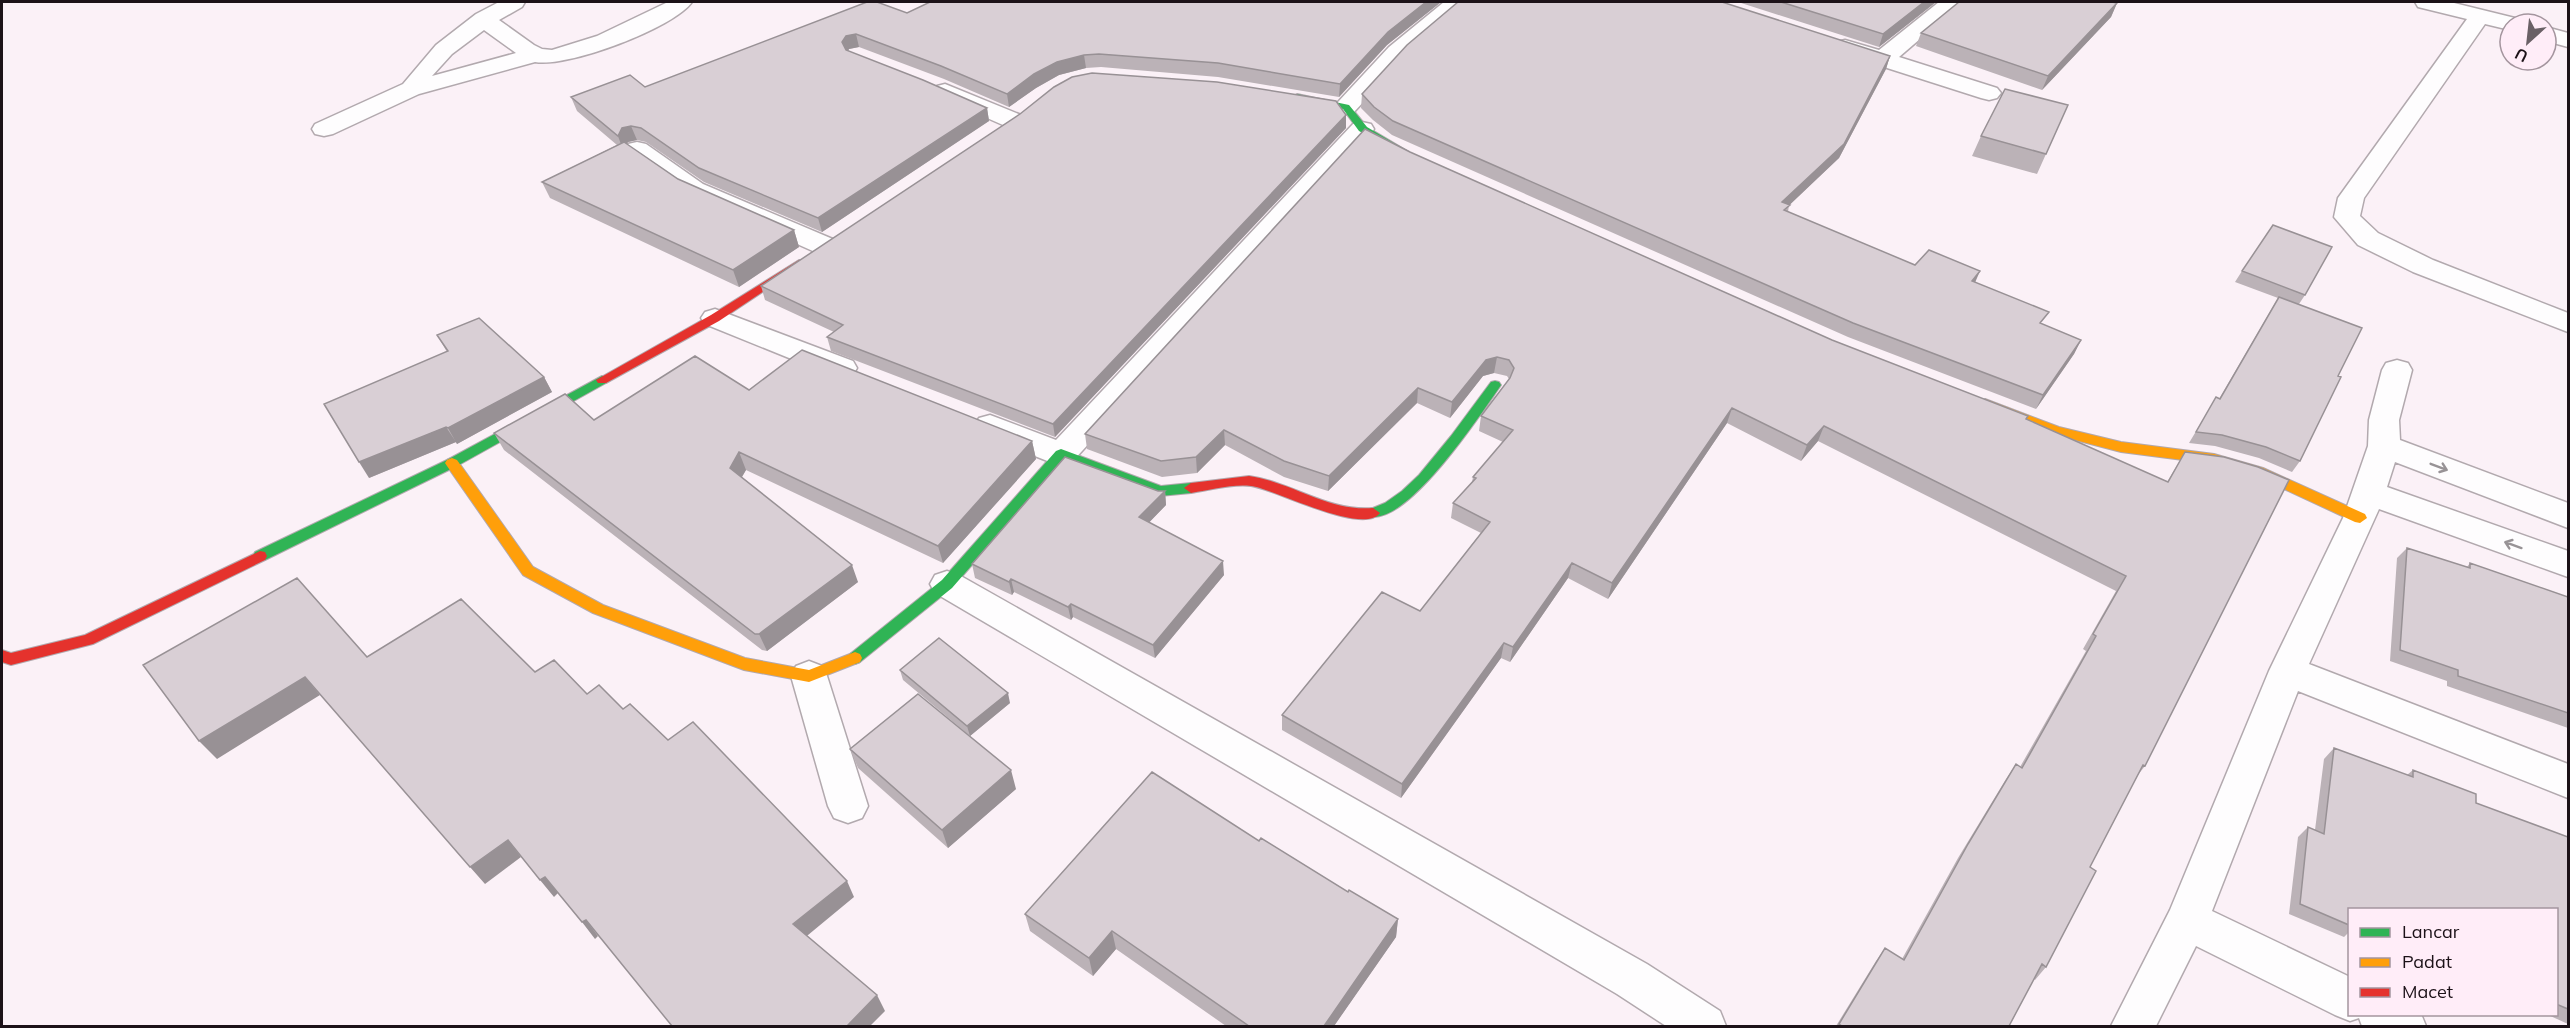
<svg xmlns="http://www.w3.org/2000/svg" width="2570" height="1028" viewBox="0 0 2570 1028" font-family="Mulish,sans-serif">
	<rect width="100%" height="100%" fill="#fbf1f7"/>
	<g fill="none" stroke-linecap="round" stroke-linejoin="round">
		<defs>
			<path id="street" d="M499,2H525L522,7L499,20L534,45L542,49L552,50L597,36L668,2H692C674,28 567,68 535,62L419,94L333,134L324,136L315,134L312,129L315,124L403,84L436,45L476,14ZM484,30L516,53L432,76L452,54Z
				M1444,2H1468L1405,57L1354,112L1346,114L1338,112L1334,107L1338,102L1389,47Z
				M1939,2H1963L1899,57L1997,88L2001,93L1997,98L1989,100L1981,98L1837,52L1834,47L1837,42L1845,40L1879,50Z
				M2415,2H2450L2519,19L2522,24H2510V30L2485,24L2364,198L2360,216L2378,233L2433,260L2568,313V332L2413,272L2358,245L2334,217L2338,198L2467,19L2418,7Z
				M2546,27L2568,33V47L2546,41Z
				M945,84L1021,115L1024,120L1021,125L1012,127L1003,125L937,96L933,91L937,86Z
				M1362,122L1371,124L1374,129L1371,134L1072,462L1061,465L1050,462L979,434L974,426L979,418L990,415L1056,440L1353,124Z
				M637,142L646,144L703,184L835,240L839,246L835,252L825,254L815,252L685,194L628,154L625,149L628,144Z
				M715,309L853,361L857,368L853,375L842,378L831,375L705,324L701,318L705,312Z
				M2397,360L2408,363L2412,370L2399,420L2400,440L2568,503V528L2395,462L2387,487L2568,551V577L2379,509L2309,664L2568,764V798L2298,691L2212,911L2350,977V1014H2421L2426,1026H2362L2359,1018L2350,1021L2335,1015L2196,946L2156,1026H2111L2170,910L2269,671L2343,518L2368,446L2369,420L2382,370L2386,363Z
				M947,571L959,575L1647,964L1720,1011L1726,1026H1666L1617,994L935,593L930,584L935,575Z
				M809,661L822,666L827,676L868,806L862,818L848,823L834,818L828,806L791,676L796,666Z"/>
			<path id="fast" d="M1297,94L1349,105L1367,127L1409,152L1408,154H1400L1359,131L1343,109L1294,99L1292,97Z
				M602,376L606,377L608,380L606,383L457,466L265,560H255L253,556L255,552L447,460Z
				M1495,381L1499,382L1501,385L1499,388C1480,415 1406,528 1368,516L1366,513L1368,510L1385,503L1402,491L1419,475L1451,436L1491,382Z
				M1061,449L1161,486L1191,483L1198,488L1191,493L1160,496L1063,460L952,588L860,662L855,664L850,662L848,658L850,654L942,580L1056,451Z"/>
			<path id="slow" d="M1985,399L2059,427L2121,442L2214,454L2263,468L2365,514L2367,518L2360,523L2355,522L2254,475L2214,464L2121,452L2056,435L1981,406L1979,403Z
				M452,458L457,460L533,567L603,605L745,658L809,670L855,652L860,654L862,658L860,662L809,682L744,670L593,613L523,575L447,466L445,463L447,460Z"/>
			<path id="jam" d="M799,260L803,261V265L719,321L606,383H598L596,380L711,315Z
				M1249,476C1292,482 1329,512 1373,508L1380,513C1363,536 1275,489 1251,486C1231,484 1211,490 1191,493L1184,488L1191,483Z
				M260,551L265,552L267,556L265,560L93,644L11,665L2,662V650L11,653L85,635Z"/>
		</defs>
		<use href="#street" stroke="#b2a9ae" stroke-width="3"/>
		<use href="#fast" stroke="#b2a9ae" stroke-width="2"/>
		<use href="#slow" stroke="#b2a9ae" stroke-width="2"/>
		<use href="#jam" stroke="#b2a9ae" stroke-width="2"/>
		<use href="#street" fill="#fefdfe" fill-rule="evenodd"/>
		<use href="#fast" fill="#30b455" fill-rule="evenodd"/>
		<use href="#slow" fill="#ff9f0a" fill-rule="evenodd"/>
		<use href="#jam" fill="#e5322d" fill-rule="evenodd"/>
	</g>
	<path fill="#bbb2b7" d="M930,2H1441L1387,45L1339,97L1218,77L1101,67L1086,68L1059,75L1036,88L1009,107L944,79L859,47L849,49L848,51L987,108L989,121L822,232L704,182L646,142L637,140L628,142L626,144L678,179L794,230L799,247L739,287L550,198L542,182L617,145L577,111L571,97L645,87L907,13Z
		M1738,2H1936L1879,47Z
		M2117,3L2111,17L2042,90L1916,46L1921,33Z
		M1890,56L1886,69L1839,158L1789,205L1788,212L1915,265L1975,282L2042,324L2081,340L2074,354L2036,409L1848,337L1392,135L1373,120L1361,108L1362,94Z
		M2068,105L2037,174L1972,156L1981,136Z
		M1346,115V128L1055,437L831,351L827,337L834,332L765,300L761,286Z
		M1410,152L1832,340L2026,419L2167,482L2185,452L2145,766L2137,776L2090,867L2046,967L2035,980L2034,979L2009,1026H1836L1876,961L1885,948L1902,959L1958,858L2006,779L2016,764L2020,767L2086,651L2083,649L2116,591L1818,441L1801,461L1727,423L1608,599L1568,578L1510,662L1501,658L1401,798L1282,730V715L1420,611L1481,533L1451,518L1453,503L1472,482L1473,477L1503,442L1479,431L1481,416L1509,379L1507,376L1494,373L1483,376L1450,418L1417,403L1328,491L1284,477L1225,445L1197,473L1162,477L1087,449L1085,434Z
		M2242,271L2305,295L2299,304L2338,376L2300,461L2292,472L2259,458L2215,446L2189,443L2216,398L2219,399L2278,298L2235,282Z
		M437,335L544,377L552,392L457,444L456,442L369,478L447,352Z
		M749,390L1032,441L1036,459L943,563L746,470L742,477L858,582L767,651L762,650L504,450L494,433L594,420Z
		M1165,491L1166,505L1149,522L1224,575L1155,658L1073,617L1071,620L1014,592L1012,595L975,578L972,564Z
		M2407,548L2467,567L2470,563L2568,597V728L2447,686V681L2390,661L2397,558Z
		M900,670L1010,703L970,736L903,680Z
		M2334,748L2407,775L2413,770L2476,803L2568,837V1024L2546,1014H2556V909H2349V932L2344,937L2289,914L2298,837L2308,827L2315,830L2324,759Z
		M850,749L1016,789L948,848L858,768Z
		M1259,841L1348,892L1398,919L1396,937L1334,1026H1226L1116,949L1093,976L1030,931L1025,914Z"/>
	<path fill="#989195" d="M1426,2H1441L1387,45L1339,97L1340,84L1388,32Z
		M1924,2H1936L1879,47L1883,34Z
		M2117,3L2111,17L2042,90L2048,76Z
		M856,34L859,47L849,49L845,55L842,42L846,36Z
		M1084,55L1086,68L1059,75L1036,88L1009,107L1007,94L1034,74L1057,62Z
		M1890,56L1886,69L1839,158L1778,216L1782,202Z
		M987,108L989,121L822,232L818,218Z
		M1346,115V128L1055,437L1053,424Z
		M631,126L637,140L628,142L623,150L618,136L622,128Z
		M794,230L799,247L739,287L733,270Z
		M1980,271L1974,285L1972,281Z
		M2081,340L2074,354L2036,409L2043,395Z
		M1497,357L1494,373L1483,376L1450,418L1452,402L1486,360Z
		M544,377L552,392L457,444L448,428Z
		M1418,388L1417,403L1328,491L1329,476Z
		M1732,408L1727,423L1608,599L1612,583Z
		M1824,426L1818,441L1801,461L1807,445Z
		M446,427L456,442L369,478L359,462Z
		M1224,430L1225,445L1197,473L1196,457Z
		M1032,441L1036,459L943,563L938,546Z
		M739,452L746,470L737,485L730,468Z
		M1165,491L1166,505L1141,531L1139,517Z
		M1223,561L1224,575L1155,658L1153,645Z
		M1572,563L1568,578L1510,662L1513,647Z
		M852,565L858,582L767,651L759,634Z
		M1011,579L1014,592L1012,595L1009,582Z
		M1071,604L1073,617L1071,620L1068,607Z
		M1504,643L1501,658L1401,798L1402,784Z
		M305,677L320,695L217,759L199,741Z
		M1008,693L1010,703L970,736L967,726Z
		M1011,770L1016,789L948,848L942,830Z
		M508,840L521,857L485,884L470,867Z
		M545,877L558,893L554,897L540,880Z
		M847,881L854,897L802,940L793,924Z
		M1398,919L1396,937L1334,1026H1324Z
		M586,920L598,936L595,939L582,922Z
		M1112,931L1116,949L1093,976L1089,958Z
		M877,995L885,1011L870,1026H847Z"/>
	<path fill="#d9cfd5" stroke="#989195" stroke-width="1.5" d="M867,2H877L907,13L930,2H1426L1388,32L1340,84L1218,63L1099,54L1084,55L1057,62L1034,74L1007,94L941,66L856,34L846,36L842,42L846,50L923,80L987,108L818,218L699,168L641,128L631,126L622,128L618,136L571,97L630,75L645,87Z
		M1458,2H1722L1890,56L1844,144L1782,202L1790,205L1784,210L1915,265L1929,250L1980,271L1972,281L2049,312L2040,323L2081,340L2043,395L1853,323L1393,121L1374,107L1362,94L1407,45Z
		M1781,2H1924L1883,34Z
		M1959,2H2112L2117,3L2048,76L1921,33Z
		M1092,73L1217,82L1336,101L1346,115L1053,424L827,337L843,325L761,286L1020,114L1054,87L1072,77Z
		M2005,89L2068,105L2046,154L1981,136Z
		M1365,129L1410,152L1832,340L2028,416L2026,419L2168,482L2185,452L2224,457L2258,467L2289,480L2145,766L2143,765L2090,867L2096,871L2046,967L2042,964L2009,1026H1842L1839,1024L1885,948L1904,960L1968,844L2016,764L2022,768L2096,636L2093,634L2126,576L1824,426L1807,445L1732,408L1612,583L1572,563L1513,647L1504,643L1402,784L1282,715L1382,592L1420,611L1490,522L1453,503L1476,478L1473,477L1513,430L1481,416L1510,378L1514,368L1509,360L1497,357L1486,360L1452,402L1418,388L1329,476L1284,461L1224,430L1196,457L1161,461L1085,434Z
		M624,142L678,179L794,230L733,270L542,182Z
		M2273,225L2332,247L2305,295L2242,271Z
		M2279,297L2362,328L2338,376L2341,377L2300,461L2266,447L2222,435L2196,432L2216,397L2220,399Z
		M479,318L544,377L448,428L446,427L359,462L324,404L448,351L437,335Z
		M802,350L1032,441L938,546L739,452L730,468L852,565L759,634H755L494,433L565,394L594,420L695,356L749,390Z
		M1065,457L1158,491H1165L1139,517L1223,561L1153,645L1071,604L1068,607L1011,579L1009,582L972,564Z
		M2407,548L2470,568V563L2568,597V713L2458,676V670L2400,650Z
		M297,578L367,657L461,599L535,672L554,660L587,694L599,685L623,709L630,704L668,740L693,722L847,881L793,924L877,995L847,1026H672L586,920L582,922L545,877L540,880L508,840L470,867L305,677L199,741L143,665Z
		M939,638L1008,693L967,726L900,670Z
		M918,694L1011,770L942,830L850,749Z
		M2334,748L2413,777V770L2476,794V803L2568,837V1009L2556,1004V909H2349V925L2300,904L2308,827L2324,834Z
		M1152,772L1259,841L1261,838L1348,892L1349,890L1398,919L1324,1026H1249L1112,931L1089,958L1025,914Z"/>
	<defs><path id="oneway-shaft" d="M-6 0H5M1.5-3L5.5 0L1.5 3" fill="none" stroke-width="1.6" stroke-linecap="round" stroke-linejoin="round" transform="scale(1.5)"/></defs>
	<g stroke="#989396">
		<use href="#oneway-shaft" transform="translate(2439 467) rotate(21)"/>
		<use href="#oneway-shaft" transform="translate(2513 545) rotate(-160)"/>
	</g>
	<rect width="2570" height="1028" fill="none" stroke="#1c1218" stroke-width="6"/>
	<rect x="2348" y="908" width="210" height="108" fill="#ffedf8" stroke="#a4959e" stroke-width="1.5"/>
	<rect x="2360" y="928" width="30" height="9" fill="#30b455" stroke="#a4959e" stroke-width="1.5"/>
	<text x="2402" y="938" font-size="18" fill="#1c1218">Lancar</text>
	<rect x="2360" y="958" width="30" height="9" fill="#ff9f0a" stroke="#a4959e" stroke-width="1.5"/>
	<text x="2402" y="968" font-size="18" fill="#1c1218">Padat</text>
	<rect x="2360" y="988" width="30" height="9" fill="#e5322d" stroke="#a4959e" stroke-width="1.5"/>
	<text x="2402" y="998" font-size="18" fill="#1c1218">Macet</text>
	<g transform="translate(2528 42) rotate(207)"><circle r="28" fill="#ffedf8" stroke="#a4959e" stroke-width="1.5"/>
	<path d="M0-4.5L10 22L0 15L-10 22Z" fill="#6a6066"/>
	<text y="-9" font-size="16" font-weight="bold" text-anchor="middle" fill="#1c1218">U</text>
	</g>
</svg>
